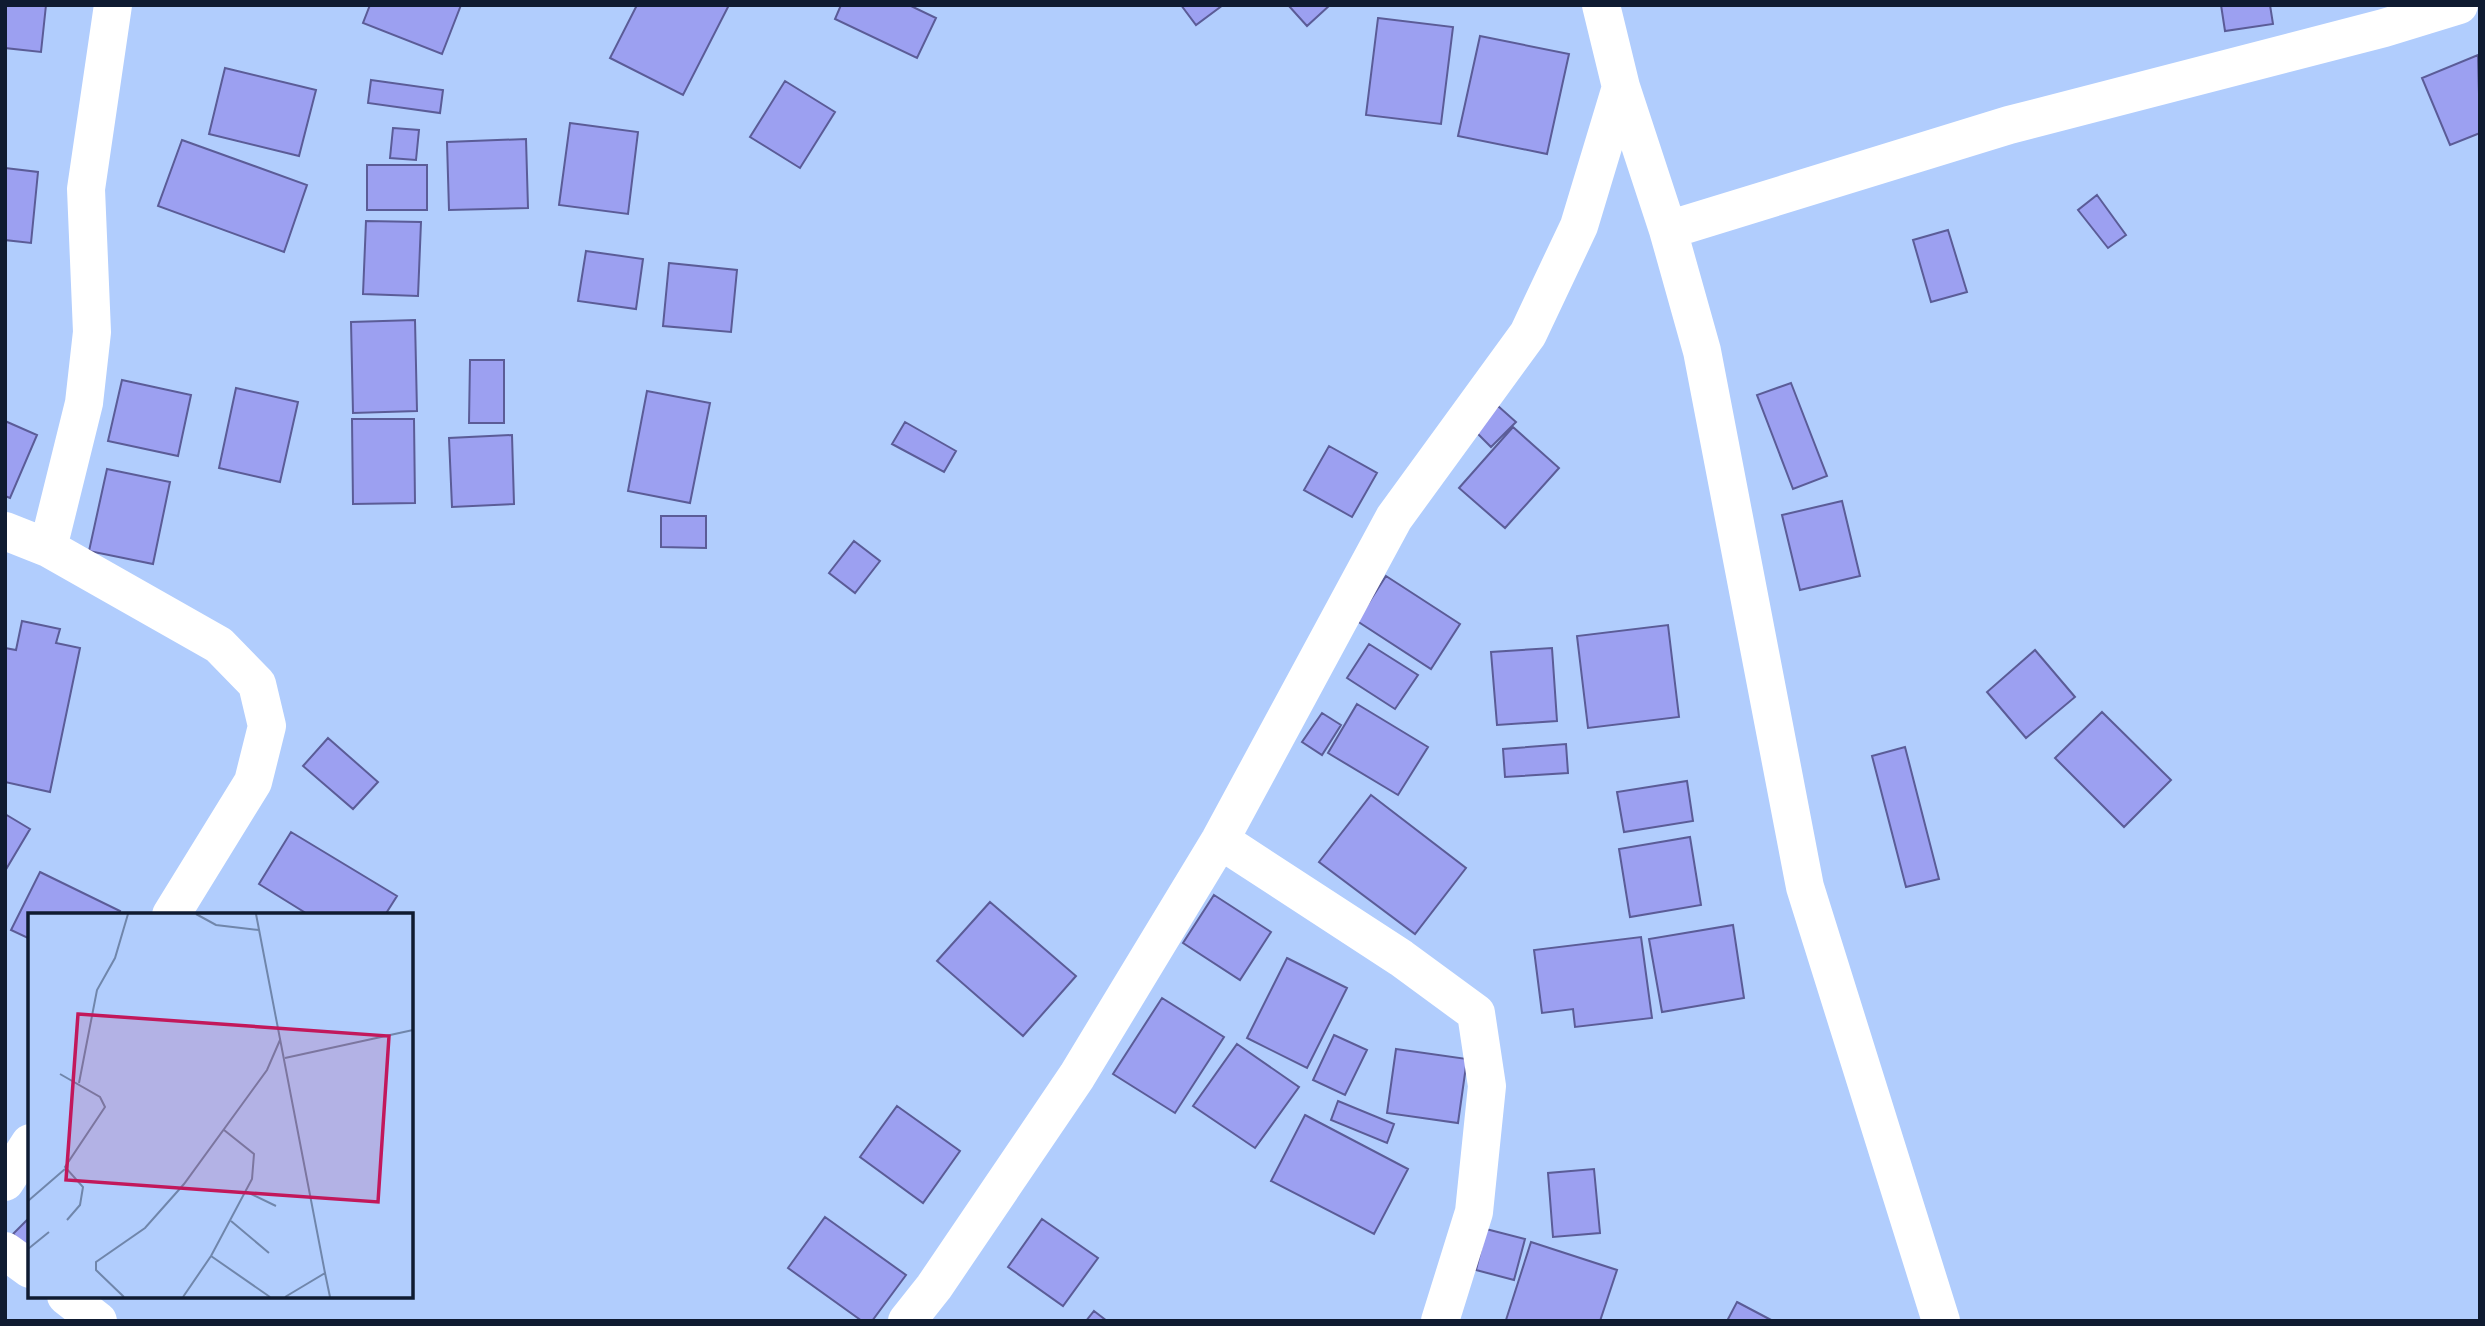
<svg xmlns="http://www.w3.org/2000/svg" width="2485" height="1326" viewBox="0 0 2485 1326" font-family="'Public Sans',sans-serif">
	<rect width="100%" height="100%" fill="#b1cdfd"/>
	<path fill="#9ca0f1" stroke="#5b5c97" stroke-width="2" d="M5,5H46L41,52L5,48Z
		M370,5H461L442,54L363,23Z
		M637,5H729L683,95L610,58Z
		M841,5H909L936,18L917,58L835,19Z
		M1181,5H1223L1196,25Z
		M1288,5H1330L1307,26Z
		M2221,5H2270L2273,24L2225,31Z
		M1378,18L1453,27L1441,124L1366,115Z
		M1480,36L1569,54L1547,154L1458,136Z
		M2478,55L2480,133L2450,145L2422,78Z
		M225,68L316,90L299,156L209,134Z
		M371,80L443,90L440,113L368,103Z
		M785,81L835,112L800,168L750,137Z
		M570,123L638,132L628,214L559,205Z
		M393,128L419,130L416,160L390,158Z
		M526,139L528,208L449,210L447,142Z
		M182,140L307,185L284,252L158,206Z
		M367,165H427V210H367Z
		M5,168L38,172L31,243L5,240Z
		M2097,195L2126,235L2108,248L2078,210Z
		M366,221L421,222L418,296L363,294Z
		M1948,230L1967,292L1931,302L1913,240Z
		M586,251L643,259L636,309L578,301Z
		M669,263L737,270L731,332L663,326Z
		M415,320L417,411L353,413L351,322Z
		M470,360H504V423H469Z
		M122,380L191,395L178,456L108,441Z
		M1791,383L1827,476L1793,489L1757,395Z
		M236,388L298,402L280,482L219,468Z
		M647,391L710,403L690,503L628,491Z
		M1498,406L1516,422L1491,447L1474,430Z
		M352,419H414L415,503L353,504Z
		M5,421L37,435L10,498L5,496Z
		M905,422L956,451L944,472L892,444Z
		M1513,427L1559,468L1505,528L1459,488Z
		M512,435L514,504L452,507L449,438Z
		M1329,446L1377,473L1352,517L1304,490Z
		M107,469L170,482L153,564L89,551Z
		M1842,501L1860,576L1800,590L1782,515Z
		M661,516H706V548L661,547Z
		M854,541L880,561L855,593L829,573Z
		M1386,576L1460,624L1431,669L1357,621Z
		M22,621L60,629L56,643L80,648L50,792L5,782V648L16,650Z
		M1668,625L1679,717L1588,728L1577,636Z
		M1369,644L1418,675L1395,709L1347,678Z
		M1552,648L1557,721L1497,725L1491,652Z
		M2035,650L2075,697L2026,738L1987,692Z
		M1357,704L1428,747L1398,795L1328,753Z
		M2102,712L2171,780L2124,827L2055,758Z
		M1322,713L1341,725L1322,755L1302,742Z
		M328,738L378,782L353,809L303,766Z
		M1566,744L1568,773L1505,777L1503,749Z
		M1905,747L1939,879L1906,887L1872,756Z
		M1687,781L1693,821L1624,832L1617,792Z
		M1371,795L1466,868L1415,934L1319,862Z
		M5,814L30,829L5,871Z
		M291,832L397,896L385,915H309L259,884Z
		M1690,837L1701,905L1630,917L1619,849Z
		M40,872L120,911L118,915H30V939L11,930Z
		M1214,895L1271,932L1240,980L1183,943Z
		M990,902L1076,976L1023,1036L937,961Z
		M1733,925L1744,998L1662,1012L1649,939Z
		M1641,937L1652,1018L1575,1027L1573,1009L1542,1013L1534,950Z
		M1287,958L1347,988L1307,1068L1247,1038Z
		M1162,998L1224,1037L1175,1113L1113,1074Z
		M1334,1035L1367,1050L1345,1095L1313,1080Z
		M1237,1044L1299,1087L1255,1148L1193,1106Z
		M1396,1049L1467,1059L1458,1123L1387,1113Z
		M1338,1101L1394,1124L1387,1143L1331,1120Z
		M897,1106L960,1151L923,1203L860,1157Z
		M1305,1115L1408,1169L1374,1234L1271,1181Z
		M1594,1169L1600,1233L1553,1237L1548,1173Z
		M30,1217V1250L13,1234Z
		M825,1217L906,1275L872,1321H862L788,1268Z
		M1042,1219L1098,1258L1063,1306L1008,1267Z
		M1486,1229L1525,1239L1514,1280L1476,1270Z
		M1531,1242L1617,1270L1600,1321L1506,1320Z
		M1737,1302L1773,1321H1727Z
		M1094,1311L1107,1321H1086Z"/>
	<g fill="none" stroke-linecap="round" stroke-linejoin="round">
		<path stroke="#fff" stroke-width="38" d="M1601,5L1621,87L1668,230L1702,351L1805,887L1941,1321
			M1668,230L2009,125L2384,28L2459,5
			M5,531L48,548L219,645L257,684L267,726L253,782L171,915
			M48,548L84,403L92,332L86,189L113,5
			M1220,840L1401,958L1476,1013L1487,1086L1474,1212L1440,1321
			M5,1182L30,1143
			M5,1251L30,1269
			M66,1296L98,1321
			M907,1321L934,1287L1077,1076L1220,840L1394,518L1528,334L1579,226L1621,87"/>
	</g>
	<g transform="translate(28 913)">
		<rect width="385" height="385" fill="#b1cdfd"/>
		<path fill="none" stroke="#7086ab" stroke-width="2" d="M168,1L188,12L231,17M228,1L297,360L257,384M257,145L385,117M32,161L72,184L77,194L37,254L55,274L52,292L39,307M51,170L69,77L87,45L100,1M219,279L248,293M0,288L37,256M203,308L241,340M0,336L21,319M183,343L242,384M297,360L302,384M96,384L68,357V349L117,315L156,271L239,157L252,127M155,384L183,343L224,266L226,241L196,217"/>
		<path fill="#c2185b" fill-opacity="0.15" stroke="#c2185b" stroke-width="3.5" d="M50,101L361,123L350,289L38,267Z"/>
		<rect width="385" height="385" fill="none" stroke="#0f1b31" stroke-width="3.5"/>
	</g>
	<rect width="2485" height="1326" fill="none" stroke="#0f1b31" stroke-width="14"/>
</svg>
